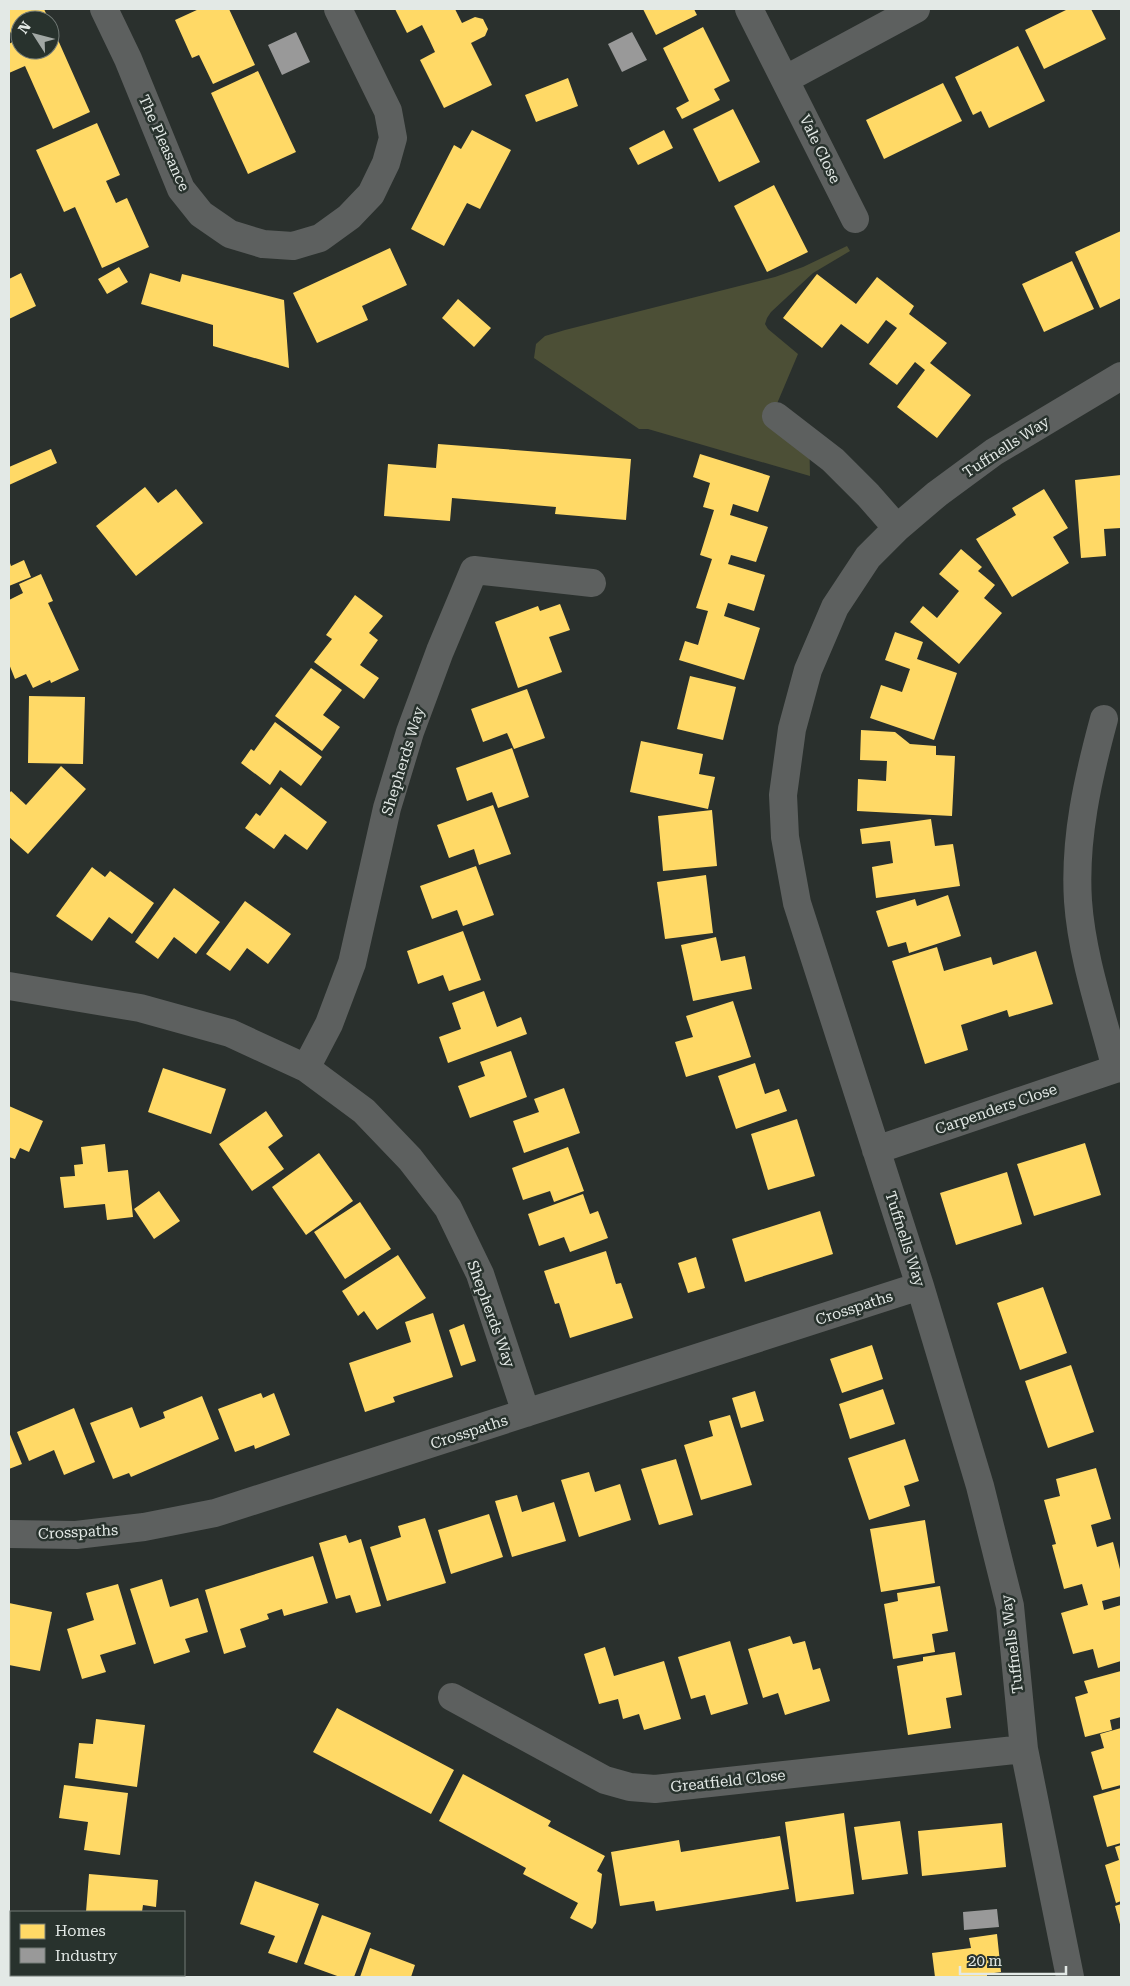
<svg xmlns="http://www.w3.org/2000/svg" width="1130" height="1986" viewBox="0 0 1130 1986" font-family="'Roboto Serif',serif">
	<rect width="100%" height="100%" fill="#2a302d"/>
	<path fill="#4c4f36" d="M847,246L850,251L813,273L800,285L771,312L767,318L765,324L768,329L798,354L776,406L809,428L810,476L648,429H639L534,358L536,344L545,336L565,330L775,277L803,267Z"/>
	<path fill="#ffd966" d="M9,9H44L49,20H20V50H50V22L90,112L53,129L25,66L9,73V44L14,41L9,29Z
		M199,9H229L255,65L213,84L199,55L192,58L175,20Z
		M395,9H455L462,23L475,17L483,19L488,29L485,36L471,43L492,85L444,108L420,60L435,52L429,39L422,25L407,33Z
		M643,9H694L697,15L656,35Z
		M1068,9H1091L1106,39L1044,69L1025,30Z
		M703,27L730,81L714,89L720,100L682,119L676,108L689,101L663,48Z
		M1018,46L1045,101L989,128L981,111L973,115L955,77Z
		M258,71L296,152L248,174L211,93Z
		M568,78L578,106L536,122L525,95Z
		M943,83L962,121L884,159L866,120Z
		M733,109L760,162L719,182L693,129Z
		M97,123L120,175L106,181L116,203L127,198L149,247L102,268L75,207L64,212L36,150Z
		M472,130L511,150L480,209L467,203L444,246L411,229L454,145L461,149Z
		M664,130L673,148L638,165L629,148Z
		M774,185L808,252L767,272L734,206Z
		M1121,231V298L1100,308L1075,252Z
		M390,248L407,285L362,306L368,320L317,343L293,293Z
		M1072,261L1094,309L1044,332L1022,284Z
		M119,267L128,282L107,294L98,279Z
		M21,273L36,306L9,319V279Z
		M150,273L180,282L182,274L284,300L289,368L213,346V325L141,304Z
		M817,274L856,304L877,277L914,306L909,314L947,343L930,363L971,395L937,438L897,407L925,370L915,362L897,385L869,364L897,328L886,320L868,344L841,324L822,348L783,318Z
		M458,299L491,328L474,347L442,318Z
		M438,444L631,459L626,520L555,514L556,507L452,498L450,521L384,516L388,464L436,468Z
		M51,449L57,463L9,485V467Z
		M700,454L770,476L758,512L733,504L730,515L768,527L756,562L731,555L728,564L765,575L754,611L728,603L724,616L760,628L744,680L679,660L685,641L698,645L708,611L696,608L712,559L700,555L714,510L703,507L710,483L693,477Z
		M1121,475V528L1104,529L1106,556L1081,558L1075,480Z
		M145,487L158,503L176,489L203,523L136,576L96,526Z
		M1044,489L1068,528L1053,537L1069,563L1012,597L976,539L1016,515L1012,508Z
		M961,549L982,567L978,571L995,585L984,598L1002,613L959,664L910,622L923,606L937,618L959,591L939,574Z
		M9,560L11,566L24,560L31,577L9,586Z
		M41,574L53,601L48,603L79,670L51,683L50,680L33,688L26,674L15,679L9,664V600L23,593L19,584Z
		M355,595L383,616L369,633L378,640L360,665L379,678L364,699L314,662L332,639L326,635Z
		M560,604L570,630L549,637L562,672L518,688L495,622L538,606L540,611Z
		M895,632L923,642L917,659L957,673L934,740L870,718L881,685L902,692L910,669L885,660Z
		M311,668L342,690L323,715L340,727L322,751L275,716Z
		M690,676L736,687L723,740L677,729Z
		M527,689L545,738L514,749L507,733L483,742L471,709Z
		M29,696L85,697L83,764L28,763Z
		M275,722L322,757L301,786L280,770L270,785L241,763L251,749L254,751Z
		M861,730L895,732L910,744L936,746V755L955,756L952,816L857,811L858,779L886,781L887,761L860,760Z
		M641,741L703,754L699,774L715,777L708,809L630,792Z
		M512,748L529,797L498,808L492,792L467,801L456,768Z
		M61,766L86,789L28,854L9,837V794L11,791L26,805Z
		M281,787L327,822L307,850L285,834L274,849L245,828L256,813L260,816Z
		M493,805L511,854L479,865L474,849L449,858L437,825Z
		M712,810L717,866L663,871L658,816Z
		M931,819L935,846L953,844L960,886L876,898L872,867L893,863L890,841L862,844L860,829Z
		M476,866L494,915L463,926L457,910L432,919L420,886Z
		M92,867L105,877L110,871L154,903L132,934L109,917L92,941L56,916Z
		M706,875L713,933L665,939L657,882Z
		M174,888L220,922L196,954L174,937L158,959L135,942Z
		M948,895L961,936L909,953L906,942L888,947L876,911L915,899L917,906Z
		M245,901L291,934L268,964L247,948L230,971L206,954Z
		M463,931L481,980L449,991L443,975L418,984L407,951Z
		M716,937L721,961L745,956L752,989L693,1001L681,945Z
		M937,947L944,971L991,957L993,965L1036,951L1053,1004L1009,1017L1007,1010L961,1025L968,1050L925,1064L892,961Z
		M484,991L497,1027L521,1017L527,1034L448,1063L439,1037L461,1029L452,1003Z
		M733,1001L751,1057L686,1077L675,1042L693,1037L686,1016Z
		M511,1051L527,1097L470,1118L458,1086L485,1076L480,1062Z
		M755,1063L765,1094L779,1089L787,1111L736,1129L718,1076Z
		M163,1068L226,1089L211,1134L148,1112Z
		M564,1088L580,1133L524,1153L513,1121L539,1112L534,1099Z
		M9,1106L43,1121L29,1152L20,1148L15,1159L9,1157Z
		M266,1111L283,1136L268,1147L284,1169L252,1191L219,1144Z
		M797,1119L815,1176L768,1190L751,1134Z
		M1085,1143L1101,1195L1034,1216L1017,1164Z
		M105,1144L108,1172L128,1170L133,1217L107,1220L105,1204L64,1208L60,1177L75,1176L74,1165L83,1164L81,1147Z
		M568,1147L584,1191L554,1202L550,1191L523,1200L512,1168Z
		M319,1153L353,1201L306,1235L272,1187Z
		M1007,1172L1022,1224L956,1245L940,1193Z
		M159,1191L180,1221L154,1239L134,1209Z
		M583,1194L590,1214L598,1211L608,1238L570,1252L564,1237L539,1246L528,1214Z
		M360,1202L391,1249L345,1279L314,1232Z
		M820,1211L833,1254L745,1282L732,1239Z
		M606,1251L616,1284L621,1283L633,1318L570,1338L559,1303L555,1304L544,1271Z
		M398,1255L426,1298L377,1330L364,1311L358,1316L342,1291Z
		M696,1257L705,1288L688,1293L678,1263Z
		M1043,1287L1067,1353L1020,1370L997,1303Z
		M433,1313L453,1377L393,1397L395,1402L365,1412L349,1363L411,1342L405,1322Z
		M464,1324L476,1361L461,1366L449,1330Z
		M872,1345L883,1379L842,1393L830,1359Z
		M1071,1365L1094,1432L1048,1448L1025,1381Z
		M883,1389L895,1424L850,1439L839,1404Z
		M755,1391L764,1421L741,1428L732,1398Z
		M261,1393L263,1398L274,1393L290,1435L255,1449L254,1445L235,1452L218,1409Z
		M202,1396L219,1439L131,1477L129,1473L113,1479L90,1423L132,1407L140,1428L165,1418L163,1412Z
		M74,1408L95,1462L64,1475L54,1450L29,1461L17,1432Z
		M730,1415L752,1485L701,1500L684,1445L713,1436L709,1421Z
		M9,1432L22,1464L9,1469Z
		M905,1439L919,1481L904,1486L910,1506L869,1520L848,1458Z
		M676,1459L693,1515L659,1525L641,1469Z
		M1096,1468L1111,1519L1091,1525L1097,1547L1113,1542L1121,1573V1596L1102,1601L1104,1610L1121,1605V1661L1098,1668L1093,1649L1073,1654L1061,1613L1088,1605L1082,1584L1064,1589L1052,1545L1056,1544L1044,1500L1060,1496L1056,1479Z
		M589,1472L595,1492L620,1484L631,1520L579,1537L561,1480Z
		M517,1495L522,1512L554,1502L566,1541L512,1557L495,1501Z
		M489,1514L503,1557L451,1574L438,1530Z
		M425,1518L446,1583L387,1601L370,1547L401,1537L398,1526Z
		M925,1520L935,1583L881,1592L870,1529Z
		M346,1535L349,1543L361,1539L381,1606L356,1613L350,1595L336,1599L319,1543Z
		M313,1556L328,1603L284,1616L282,1609L267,1614L269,1619L240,1629L246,1647L224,1654L205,1590Z
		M162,1579L170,1607L198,1598L208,1632L185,1639L190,1652L154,1664L130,1589Z
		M118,1584L136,1644L100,1655L106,1672L82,1679L67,1629L94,1620L86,1593Z
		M940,1586L948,1631L932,1634L935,1652L893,1659L884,1604L898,1601L897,1593Z
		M9,1603L52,1612L40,1671L9,1665Z
		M790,1636L793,1644L805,1641L813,1670L820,1668L830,1701L785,1715L778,1693L763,1698L748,1649Z
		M730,1641L748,1704L711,1715L705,1695L691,1699L678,1657Z
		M605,1647L614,1676L664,1661L681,1719L644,1730L639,1714L623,1719L618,1699L599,1704L584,1654Z
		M955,1652L962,1695L946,1698L951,1728L908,1735L897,1666L923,1661V1657Z
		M1121,1671V1717L1110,1720L1112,1730L1085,1737L1075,1697L1088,1693L1084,1681Z
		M337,1708L454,1770L431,1814L313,1752Z
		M96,1719L145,1725L137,1787L75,1778L79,1743L93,1744Z
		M1121,1728V1785L1102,1790L1091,1752L1104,1748L1100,1734Z
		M463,1774L551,1821L548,1826L605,1856L597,1871L602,1874L596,1923L592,1929L570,1918L578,1903L523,1874L526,1868L439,1821Z
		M64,1785L128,1793L120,1855L84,1850L88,1822L59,1818Z
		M1121,1788V1843L1107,1847L1093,1796Z
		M844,1813L854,1894L796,1902L785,1822Z
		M900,1821L908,1874L862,1880L854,1827Z
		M1002,1823L1006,1867L922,1876L918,1831Z
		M780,1836L789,1889L656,1911L654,1901L620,1906L611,1852L679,1840L681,1852Z
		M1121,1845V1901L1116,1903L1105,1865L1119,1860L1115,1847Z
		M89,1874L158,1880L156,1907L143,1905L142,1912H86Z
		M255,1881L319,1904L297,1963L268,1953L275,1936L240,1924Z
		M1121,1904V1928L1115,1906Z
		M322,1915L371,1933L354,1977H340L304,1964Z
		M997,1934L1001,1972L987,1974V1977H935L932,1953L971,1948L969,1938Z
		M370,1948L415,1965L411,1977H360Z"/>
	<path fill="#999" d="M296,32L310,62L282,75L268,45Z
		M632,32L647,60L622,72L608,44Z
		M997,1909L999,1927L964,1930L963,1912Z"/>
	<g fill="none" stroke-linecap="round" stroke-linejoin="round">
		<path stroke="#5d605f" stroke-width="28" d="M104,9L128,59L181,189L201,214L230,234L263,244L293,246L320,238L349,217L371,194L386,163L393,138L388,111L338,9
			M749,9L855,219
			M786,79L916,9
			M776,416L833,460L868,495L897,528
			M1104,719C1088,778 1074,839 1078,901C1082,958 1102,1014 1116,1069
			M9,986L140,1008L230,1033L306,1068L364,1111L410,1159L448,1208L480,1274L526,1413
			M306,1068L329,1024L352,963L387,808L410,732L440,651L474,570L592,583
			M876,1150L1121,1067
			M9,1534L76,1535L144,1527L215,1513L920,1286
			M452,1697L605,1780L630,1787L655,1789L1024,1749
			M1070,1977L1024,1749L1010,1606L980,1486L920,1286L797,903L785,837L783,795L792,729L808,670L835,607L868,557L897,528L937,494L994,452L1121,376"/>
	</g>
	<g text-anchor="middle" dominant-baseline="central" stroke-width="5" stroke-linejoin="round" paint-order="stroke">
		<g font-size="15" fill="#e3e9e6" stroke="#28322d">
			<text transform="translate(164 143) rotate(66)">The Pleasance</text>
			<text transform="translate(820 149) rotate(64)">Vale Close</text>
			<text transform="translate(1006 447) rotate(-33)">Tuffnells Way</text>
			<text transform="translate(403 761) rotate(-73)">Shepherds Way</text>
			<text transform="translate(996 1109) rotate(-19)">Carpenders Close</text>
			<text transform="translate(905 1239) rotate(72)">Tuffnells Way</text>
			<text transform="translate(854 1308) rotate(-18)">Crosspaths</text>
			<text transform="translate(491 1314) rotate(70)">Shepherds Way</text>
			<text transform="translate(469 1432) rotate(-18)">Crosspaths</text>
			<text transform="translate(78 1532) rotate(-3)">Crosspaths</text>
			<text transform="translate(1012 1644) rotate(-97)">Tuffnells Way</text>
			<text transform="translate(728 1781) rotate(-6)">Greatfield Close</text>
		</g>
	</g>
	<rect width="1130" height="1986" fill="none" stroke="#e3e9e6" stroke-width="20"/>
	<rect x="10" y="1911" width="175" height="65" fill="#28322d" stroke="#737b77"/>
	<rect x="20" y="1924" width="25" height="15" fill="#ffd966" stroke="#737b77"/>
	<text x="55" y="1936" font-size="15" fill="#e3e9e6">Homes</text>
	<rect x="20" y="1948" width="25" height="15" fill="#999999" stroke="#737b77"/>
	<text x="55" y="1961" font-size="15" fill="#e3e9e6">Industry</text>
	<g transform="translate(35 35) rotate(306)"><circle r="24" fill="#28322d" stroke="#737b77"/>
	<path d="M0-4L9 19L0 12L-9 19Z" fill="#a2a8a5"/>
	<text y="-8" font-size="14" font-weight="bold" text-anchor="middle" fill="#e3e9e6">N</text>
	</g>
	<path d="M960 1966v8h106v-8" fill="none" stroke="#e3e9e6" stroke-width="2.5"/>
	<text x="968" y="1966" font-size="15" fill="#e3e9e6" stroke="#28322d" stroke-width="4" paint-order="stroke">20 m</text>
</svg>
